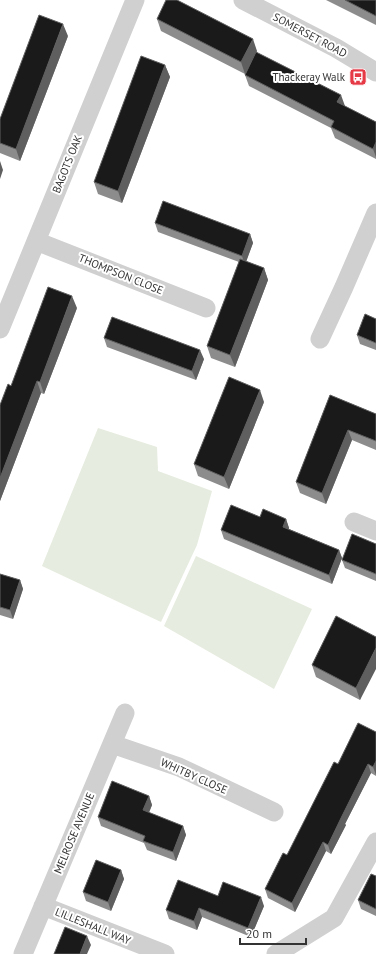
<svg xmlns="http://www.w3.org/2000/svg" width="376" height="954" viewBox="0 0 376 954" font-family="'PT Sans',sans-serif">
	<rect width="100%" height="100%" fill="#fff"/>
	<path fill="#e6ecdf" d="M98,428L157,447L158,471L212,491L197,545L161,622L42,566Z
		M196,556L312,609L274,689L164,626Z"/>
	<g fill="none" stroke-linecap="round" stroke-linejoin="round">
		<path stroke="#d0d0d0" stroke-width="19" d="M243,0L336,48L376,72
			M36,241L206,308
			M0,329L135,0
			M320,339L344,287L376,213
			M354,522L376,531
			M112,744L179,767L274,812
			M43,906L165,954
			M23,954L125,713
			M276,954L334,918L376,842"/>
	</g>
	<path fill="#8c8c8c" d="M326,0H376V25Z
		M157,19L257,51L256,52L344,106L376,122V159L335,138L331,128L249,86L245,75V74L161,31Z
		M68,36L20,161L0,153V119Z
		M165,65L170,77L122,203L98,194L94,182Z
		M155,223L250,234L253,243L246,261L264,268L268,280L235,367L211,358L207,346L239,262L158,232Z
		M77,308L44,394L41,393L0,501V405L11,386Z
		M376,319V350L360,344L357,335Z
		M104,338L204,359L196,380L107,347Z
		M330,395L376,414V450L352,440L326,504L300,493L296,482Z
		M264,402L229,489L198,476L194,464Z
		M260,517L286,519L289,528V529L339,550L342,558L332,584L224,539L221,530Z
		M376,544V581L345,568L342,560Z
		M0,574L20,580L23,589L13,619L0,615Z
		M376,637L360,700L316,677L312,665Z
		M376,732V776L371,773L345,824L346,825L331,854L326,851L295,912L268,898L265,889L287,855L338,764Z
		M149,796L152,805L149,813L183,826L186,835L176,861L147,850L144,843L101,826L98,817Z
		M121,870L124,879L111,911L86,901L83,892Z
		M376,876V916L361,909L358,900Z
		M218,896L264,906L251,937L202,917L197,930L169,919L166,910Z"/>
	<path fill="#5f5f5f" d="M63,24L68,36L20,161L16,149Z
		M253,39L257,51L245,74L241,62Z
		M165,65L170,77L122,203L118,191Z
		M341,95L345,106L341,113L337,102Z
		M376,142V157L373,149Z
		M0,161L3,170L0,179Z
		M250,234L253,243L245,265L242,256Z
		M264,268L268,280L235,367L230,355Z
		M72,296L77,308L44,394L40,382Z
		M200,350L204,359L196,380L192,371Z
		M37,381L41,393L0,501V478Z
		M260,390L264,402L229,489L224,477Z
		M348,430L352,440L326,504L322,493Z
		M286,519L289,528L286,536L283,527Z
		M339,550L342,558L332,584L329,575Z
		M20,580L23,589L13,619L10,610Z
		M376,648V669L360,700L356,688Z
		M376,761V775L373,767Z
		M368,764L371,773L345,824L346,825L331,854L328,845L342,816Z
		M149,796L152,805L146,819L143,810Z
		M183,826L186,835L176,861L173,852Z
		M323,842L326,851L295,912L292,903Z
		M121,870L124,879L111,911L108,902Z
		M261,897L264,906L251,937L248,928Z
		M199,908L202,917L197,930L194,921Z
		M87,936L91,945L87,954H80Z"/>
	<path fill="#1a1a1a" stroke="#5f5f5f" d="M166,0H177L253,39L241,62L157,19Z
		M345,0H376V16Z
		M39,15L63,24L16,149L0,143V119Z
		M256,52L341,95L337,102L376,122V142L373,149L331,127L334,121L245,75Z
		M141,56L165,65L118,191L94,182Z
		M163,201L250,234L242,256L155,223Z
		M240,259L264,268L230,355L207,346Z
		M48,287L72,296L40,382L37,381L0,478V405L8,384L11,386Z
		M365,314L376,319V343L357,335Z
		M112,317L200,350L192,371L104,338Z
		M229,377L260,390L224,477L194,464Z
		M330,395L376,414V441L348,430L322,493L296,482Z
		M231,505L260,517L263,509L286,519L283,527L339,550L329,575L221,530Z
		M352,534L376,544V574L342,560Z
		M0,574L20,580L10,610L0,607Z
		M336,616L376,637V648L356,688L312,665Z
		M358,723L376,732V761L373,767L368,764L342,816L328,845L323,842L292,903L265,889L283,853L287,855L334,762L338,764Z
		M112,781L149,796L143,810L183,826L173,852L143,841L145,836L98,817Z
		M96,860L121,870L108,902L83,892Z
		M371,874L376,876V909L358,900Z
		M178,880L218,896L223,882L261,897L248,928L199,908L194,921L166,910Z
		M65,927L87,936L80,954H54Z"/>
	<defs>
		<symbol id="bus-square" viewBox="-11 -11 22 22"><rect x="-9" y="-9" width="18" height="18" rx="4" fill="#e63946" stroke="#fff"/><path d="M-5-6H5V4H4V6H2V4H-2V6H-4V4H-5ZM-3.5-4V0h7V-4ZM-3.5 1.2v1.5H-2V1.2ZM2 1.2v1.5H3.5V1.2Z" fill="#fff"/></symbol>
	</defs>
	<g fill-rule="evenodd">
		<use href="#bus-square" x="348" y="67" width="20" height="20"/>
	</g>
	<g text-anchor="middle" dominant-baseline="central" stroke-width="4" stroke-linejoin="round" paint-order="stroke">
		<g font-size="11" fill="#333" stroke="#fff">
			<text transform="translate(310 35) rotate(28)">SOMERSET ROAD</text>
			<text transform="translate(67 164) rotate(-68)">BAGOTS OAK</text>
			<text transform="translate(121 274) rotate(22)">THOMPSON CLOSE</text>
			<text transform="translate(194 776) rotate(24)">WHITBY CLOSE</text>
			<text transform="translate(74 833) rotate(-67)">MELROSE AVENUE</text>
			<text transform="translate(93 926) rotate(22)">LILLESHALL WAY</text>
		</g>
		<g font-size="11" fill="#333" stroke="#fff" text-anchor="end">
			<text x="345" y="77">Thackeray Walk</text>
		</g>
	</g>
	<path d="M240 938v6h66v-6" fill="none" stroke="#333333" stroke-width="2"/>
	<text x="246" y="938" font-size="12" fill="#333333" stroke="#ffffff" stroke-width="3" paint-order="stroke">20 m</text>
</svg>
